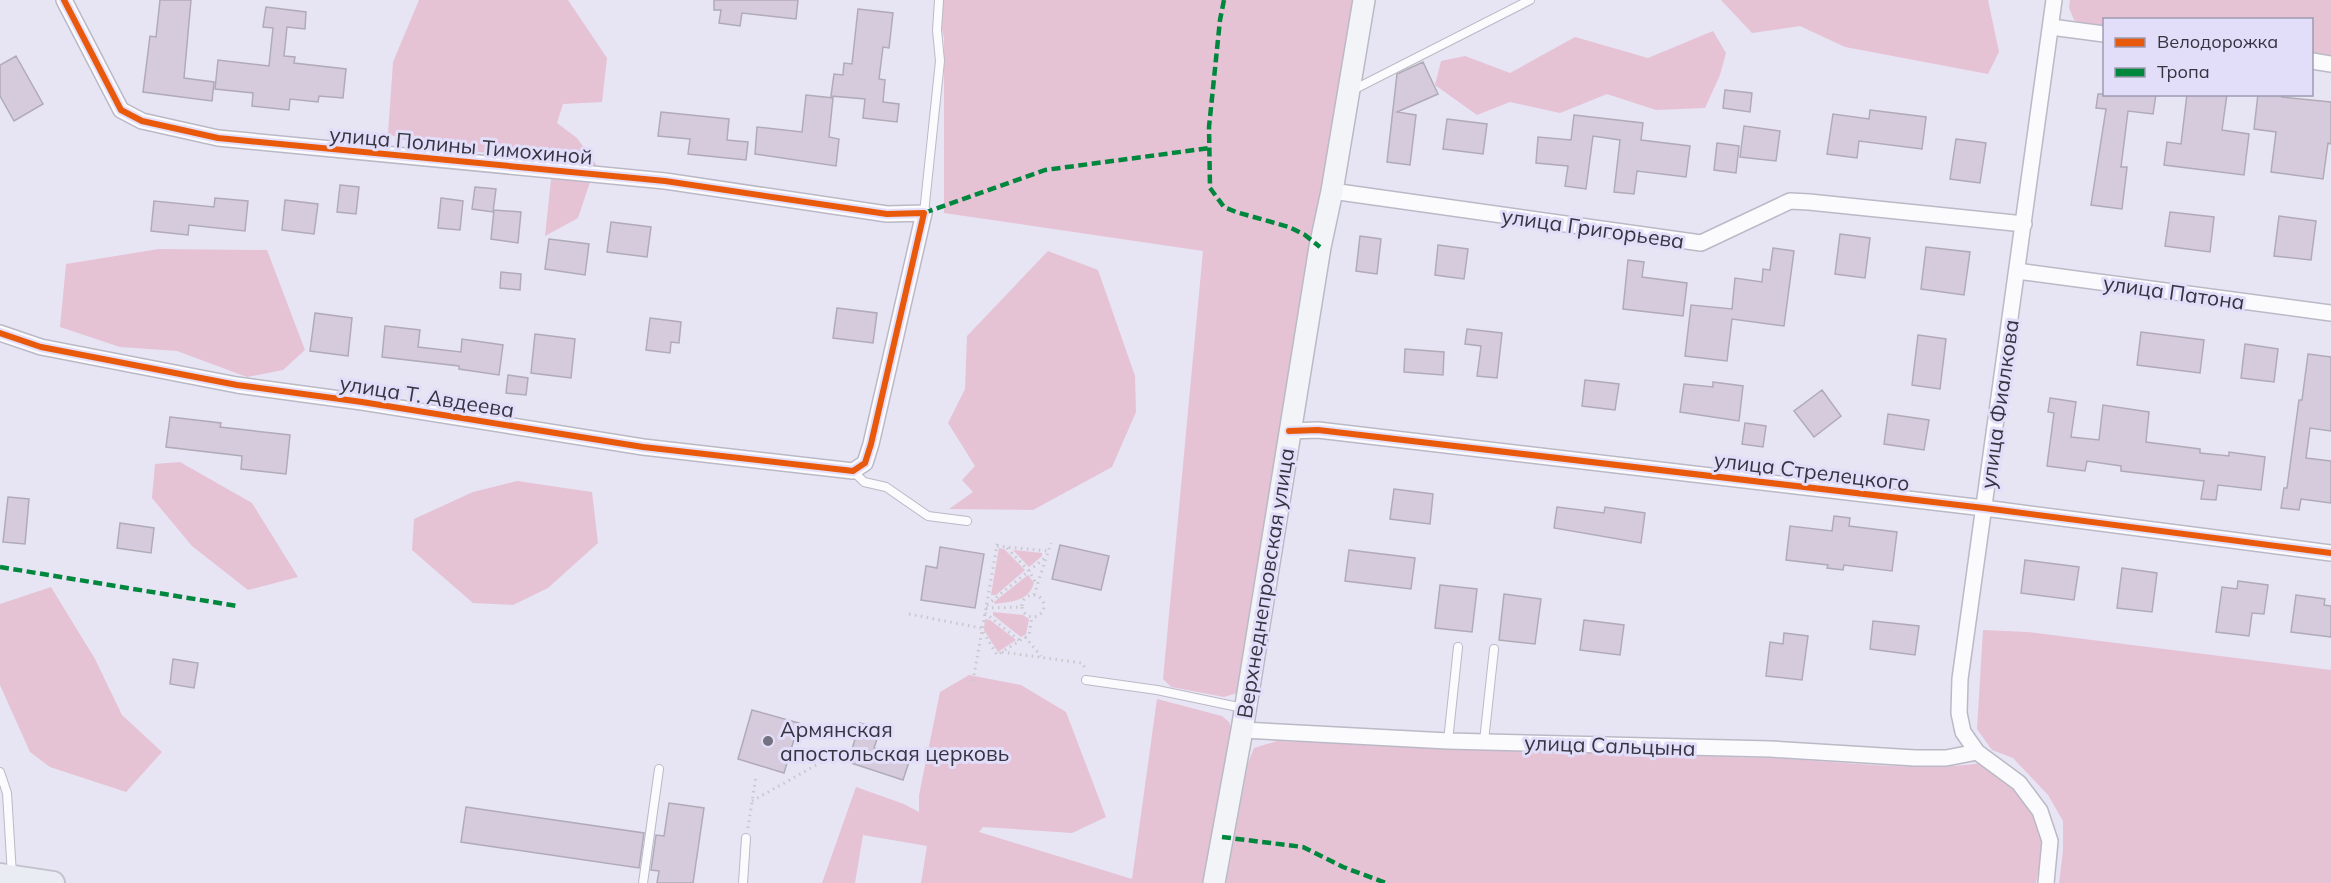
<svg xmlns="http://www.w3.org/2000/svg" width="2331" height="883" viewBox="0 0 2331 883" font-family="Mulish,sans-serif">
	<rect width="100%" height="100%" fill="#e7e4f4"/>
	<path fill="#e6c2d5" d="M419,0H568L607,58L602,102L563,104L557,123L577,138L596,164L578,218L545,236L553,161L416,144L388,134L393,62Z
		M936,0H1358L1320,208L1237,693L1224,697L1171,687L1163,679L1203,251L944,213V38Z
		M1721,0H1988L1999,52L1988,74L1845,47L1800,26L1752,33Z
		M2070,0H2331V57L2312,54V20H2104V27L2084,25L2074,20L2069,8Z
		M1713,31L1726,53L1720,75L1705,108L1656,110L1607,94L1560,113L1510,102L1477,115L1435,85L1441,61L1465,56L1510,73L1575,37L1648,58Z
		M159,249L267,250L305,350L283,370L247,377L177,351L120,347L60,327L66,264Z
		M1048,251L1098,270L1135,376L1136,412L1112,467L1033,510L949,509L973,492L962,480L975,466L948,423L965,389L967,336Z
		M180,462L252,503L298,577L248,590L192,546L152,498L155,464Z
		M517,481L592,492L598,543L548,588L513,605L473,603L412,550L414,519L473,492Z
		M999,548L1004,549L1025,570L996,595H991Z
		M1013,550L1042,553V556L1029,567Z
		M1028,575L1034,583C1028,602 1012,601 995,604L994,602Z
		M51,587L95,659L122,715L162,752L126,792L50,767L30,752L0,685V604Z
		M993,612L1023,615L1029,619L1026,634L1021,637L993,615Z
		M985,619L990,620L1016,640L998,652L984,630Z
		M1983,630L2028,632L2331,670V883H2059L2063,851V821L2048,795L2013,758L1992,750L1977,729Z
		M969,675L1021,685L1066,712L1106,817L1072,833L983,827L979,832L1132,879L1157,699L1222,716L1229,722L1232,730L1204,883H921L927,846L863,835L855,883H822L856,787L904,804L919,812V795L940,692Z
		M1277,741C1439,747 1602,753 1764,758C1836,760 1911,773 1982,763C2007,782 2045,805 2044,841C2044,855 2038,870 2036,883H1226L1248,763L1254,748Z"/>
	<path fill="#d6cbdc" stroke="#b1abb7" stroke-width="1.5" d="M160,0H191L184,78L214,82L212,101L143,92L150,36L156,37Z
		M714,0H798L796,19L742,13L740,26L719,23L721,10H714Z
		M266,7L306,12L305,29L287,27L284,56L295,57L294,63L346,69L343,98L319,96L318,102L290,99L289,110L252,106L253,93L215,89L218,60L269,66L273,28L263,27Z
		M858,9L893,13L889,48L883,47L879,79L885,80L883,102L899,104L897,122L863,118L865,99L831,96L834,74L843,75L844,63L852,64Z
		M16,56L43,104L14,121L0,96V65Z
		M1423,62L1438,94L1397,112L1416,115L1410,165L1387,162L1397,74Z
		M1725,90L1752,93L1750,112L1723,108Z
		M2098,94H2156L2153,114L2128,111L2121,167H2127L2122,209L2091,205L2106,109L2096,108Z
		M2187,94H2227L2222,130L2249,134L2244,175L2164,165L2167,142L2181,144Z
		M2258,94H2282V97L2331,102V144L2328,143L2323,179L2271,172L2276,132L2254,129Z
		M806,95L833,98L829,137L839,139L836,166L755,154L757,127L802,132Z
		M1870,110L1926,117L1922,149L1859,141L1857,158L1827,154L1833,114L1869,119Z
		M661,112L729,119L727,140L748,142L746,160L688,154L690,139L658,136Z
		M1574,115L1643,123L1641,140L1690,146L1686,177L1637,171L1634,194L1614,192L1620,140L1593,136L1586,189L1565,186L1568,166L1536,163L1538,137L1571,140Z
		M1447,119L1487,124L1483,154L1443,149Z
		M1744,126L1780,131L1776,161L1740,157Z
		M1956,139L1986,143L1980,183L1950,179Z
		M1717,143L1739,146L1736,173L1714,170Z
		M340,185L359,187L356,214L337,212Z
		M475,187L496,189L493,212L472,209Z
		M215,198L248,201L245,231L189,225L188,235L151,231L154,201L214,207Z
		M441,198L463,201L460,230L438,228Z
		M285,200L318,204L314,234L282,230Z
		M494,210L521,212L518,243L491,239Z
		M2170,212L2214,217L2210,252L2165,246Z
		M2279,216L2316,221L2311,260L2274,256Z
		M611,222L651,227L647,257L607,252Z
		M1840,234L1870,238L1865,278L1835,274Z
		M1360,236L1381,239L1377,274L1356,271Z
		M549,239L589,244L585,275L545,269Z
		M1438,245L1468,249L1464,279L1435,275Z
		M1926,247L1970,252L1964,295L1921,289Z
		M1773,248L1794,251L1784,326L1732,319L1727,361L1685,356L1691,305L1732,309L1735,278L1762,282L1763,269L1770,270Z
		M1628,260L1644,262L1642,277L1687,283L1683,316L1623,309Z
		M501,272L521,274L520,290L500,288Z
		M837,308L877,313L873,343L833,338Z
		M315,313L352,318L348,356L310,351Z
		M650,318L681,322L679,343L671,342L670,353L646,350Z
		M385,326L420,330L418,347L461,352L462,339L503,345L499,375L459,369V366L382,357Z
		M1467,329L1502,333L1497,378L1477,376L1481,346L1465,344Z
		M2141,332L2204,340L2200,373L2137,365Z
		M535,334L575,339L571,378L531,373Z
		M1918,335L1946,339L1940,389L1912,385Z
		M2245,344L2278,349L2274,382L2241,378Z
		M1405,349L1444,352L1443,375L1404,372Z
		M2308,354L2331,357V431L2310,428L2306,458L2331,461V503L2301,499L2299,510L2281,508L2284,488H2287L2299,400H2302Z
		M508,375L528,378L526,395L506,393Z
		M1585,380L1619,384L1615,410L1582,406Z
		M1713,382L1743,386L1739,421L1680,412L1684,384L1713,387Z
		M1822,390L1841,416L1814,437L1794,411Z
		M2050,398L2076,402L2071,437L2099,440L2103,405L2149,412L2146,442L2200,449V453L2229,456V452L2265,457L2261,490L2218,485L2216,500L2201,499L2204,481L2121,471V466L2087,461L2085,471L2047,466L2054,413L2048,412Z
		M1888,414L1929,420L1924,450L1884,444Z
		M170,417L221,423L220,427L290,435L286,474L241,469L242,456L166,447Z
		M1745,423L1766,426L1763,447L1742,444Z
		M1394,489L1433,494L1430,524L1390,519Z
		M8,497L29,499L25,544L3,542Z
		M1557,507L1604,513L1605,507L1645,513L1641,543L1554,528Z
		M1834,516L1850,518L1849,526L1897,532L1892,571L1844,565L1843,570L1827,568L1828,565L1786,560L1790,526L1832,531Z
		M120,523L154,528L151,553L117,548Z
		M1060,545L1109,556L1101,590L1052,579Z
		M940,547L984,554L975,608L921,600L926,566L937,568Z
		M1349,550L1415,558L1411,589L1345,581Z
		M2025,560L2079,567L2074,600L2021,593Z
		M2122,568L2157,573L2152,612L2117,608Z
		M2238,581L2268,585L2264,614L2252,613L2249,636L2216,632L2222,587L2237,589Z
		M1440,585L1477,589L1472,632L1435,628Z
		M1504,594L1541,599L1535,644L1499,640Z
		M2296,595L2325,599L2324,605L2331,606V637L2291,632Z
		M1584,620L1624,625L1620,655L1580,650Z
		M1873,621L1919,626L1915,655L1870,649Z
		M1784,633L1808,636L1802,680L1766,676L1770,642L1783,644Z
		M173,659L198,663L194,688L170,684Z
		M752,710L799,723L784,773L738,759Z
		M860,723L880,730L874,748L910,759L903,780L848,762Z
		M669,803L704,808L693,883H657L659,871L651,870L656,835L664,836Z
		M466,807L644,833L639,868L461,842Z"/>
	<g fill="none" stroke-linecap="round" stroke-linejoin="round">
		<defs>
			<path id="lane" d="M1353,90L1530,0
				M924,213L940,61L937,30L939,0
				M853,471L864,482L886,487L928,516L967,521
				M1086,680L1157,690L1243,708
				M1448,741L1458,647
				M1484,741L1494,649
				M0,772L7,793L12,875
				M643,883L659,769
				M743,883L746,838"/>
			<path id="street" d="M2051,27L2104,34
				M2312,61L2331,64
				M1332,191L1701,243L1790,201L1809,202L2024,224
				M2017,271L2331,313
				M0,333L41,347L237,385L362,402L643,447L853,471L865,463L871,444L924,213L887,214L665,181L218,138L142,121L121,110L64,0
				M1289,431L1318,430L1984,508L2331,553
				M1242,730L1448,741L1770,749L1915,758H1946L1977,752
				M2046,883L2050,841L2040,811L2019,783L1977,752L1963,732L1959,713L1960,679L2054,0"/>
			<path id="secondary" d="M1214,883L1242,730L1320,247L1332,191L1364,0"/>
			<path id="primary" d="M0,875L53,883"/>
		</defs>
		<use href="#lane" stroke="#bab9c6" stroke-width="10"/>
		<use href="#street" stroke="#bab9c6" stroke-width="18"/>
		<use href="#secondary" stroke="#bab9c6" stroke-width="24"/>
		<use href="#primary" stroke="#c3c1ca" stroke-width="26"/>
		<path stroke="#c8c7cc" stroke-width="3" stroke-dasharray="1.5 4.5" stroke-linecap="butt" d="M997,546L1048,551
			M1007,548L1029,571L1037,585
			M1034,595L1051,543
			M1022 606a11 11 0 1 1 22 0a11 11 0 1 1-22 0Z
			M987,605L1046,557
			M986,608L1022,607
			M985,613L1020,641
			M909,614L981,628L997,655L1029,635L1032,617
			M1025,637L1041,656
			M1002,652L1082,663L1085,668
			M973,681L998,540
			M752,801L836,754
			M748,828L756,776"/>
		<use href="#lane" stroke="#fbfbfd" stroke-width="8"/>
		<use href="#street" stroke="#fbfbfd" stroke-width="15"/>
		<use href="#secondary" stroke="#f3f4f8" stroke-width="21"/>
		<use href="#primary" stroke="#eaecf3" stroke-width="22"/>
		<path stroke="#00873e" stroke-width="4.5" stroke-dasharray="9 4.5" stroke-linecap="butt" d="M1224,0L1220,20L1209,127L1210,188L1224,207L1236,212L1289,227L1305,235L1320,247
			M924,213L1045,170L1210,148
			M0,567L237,606
			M1222,837L1303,847L1343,867L1386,883"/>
		<defs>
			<path id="cycleway" d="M0,333L41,347L237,385L362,402L643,447L853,471L865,463L871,444L924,213L887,214L665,181L218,138L142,121L121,110L64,0
				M1289,431L1318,430L1984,508L2331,553"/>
		</defs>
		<use href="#cycleway" stroke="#e2defa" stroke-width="10"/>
		<use href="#cycleway" stroke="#e8590c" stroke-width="6"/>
	</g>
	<circle fill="#747280" stroke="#e2defa" stroke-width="2" cx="768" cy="741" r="6"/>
	<g text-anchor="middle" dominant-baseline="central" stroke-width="6" stroke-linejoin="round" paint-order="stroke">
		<g font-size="21" fill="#363441" stroke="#e2defa">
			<text transform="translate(461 145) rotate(5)">улица Полины Тимохиной</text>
			<text transform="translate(1593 228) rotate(8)">улица Григорьева</text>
			<text transform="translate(2174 292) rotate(8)">улица Патона</text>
			<text transform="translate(427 396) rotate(9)">улица Т. Авдеева</text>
			<text transform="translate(1999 404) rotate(-82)">улица Фиалкова</text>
			<text transform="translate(1812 471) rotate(7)">улица Стрелецкого</text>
			<text transform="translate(1265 583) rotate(-81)">Верхнеднепровская улица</text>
			<text transform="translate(1610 745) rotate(2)">улица Сальцына</text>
		</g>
		<g font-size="21" fill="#363441" stroke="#e2defa" text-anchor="start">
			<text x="780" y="729">Армянская<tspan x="780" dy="24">апостольская церковь</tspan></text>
		</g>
	</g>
	<rect x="2103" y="18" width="210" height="78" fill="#e2defa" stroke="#9d9ab0" stroke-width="1.5"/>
	<rect x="2115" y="38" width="30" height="9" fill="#e8590c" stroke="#9d9ab0" stroke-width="1.5"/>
	<text x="2157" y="48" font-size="18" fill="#363441">Велодорожка</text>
	<rect x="2115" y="68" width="30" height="9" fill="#00873e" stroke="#9d9ab0" stroke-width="1.5"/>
	<text x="2157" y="78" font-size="18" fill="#363441">Тропа</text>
</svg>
